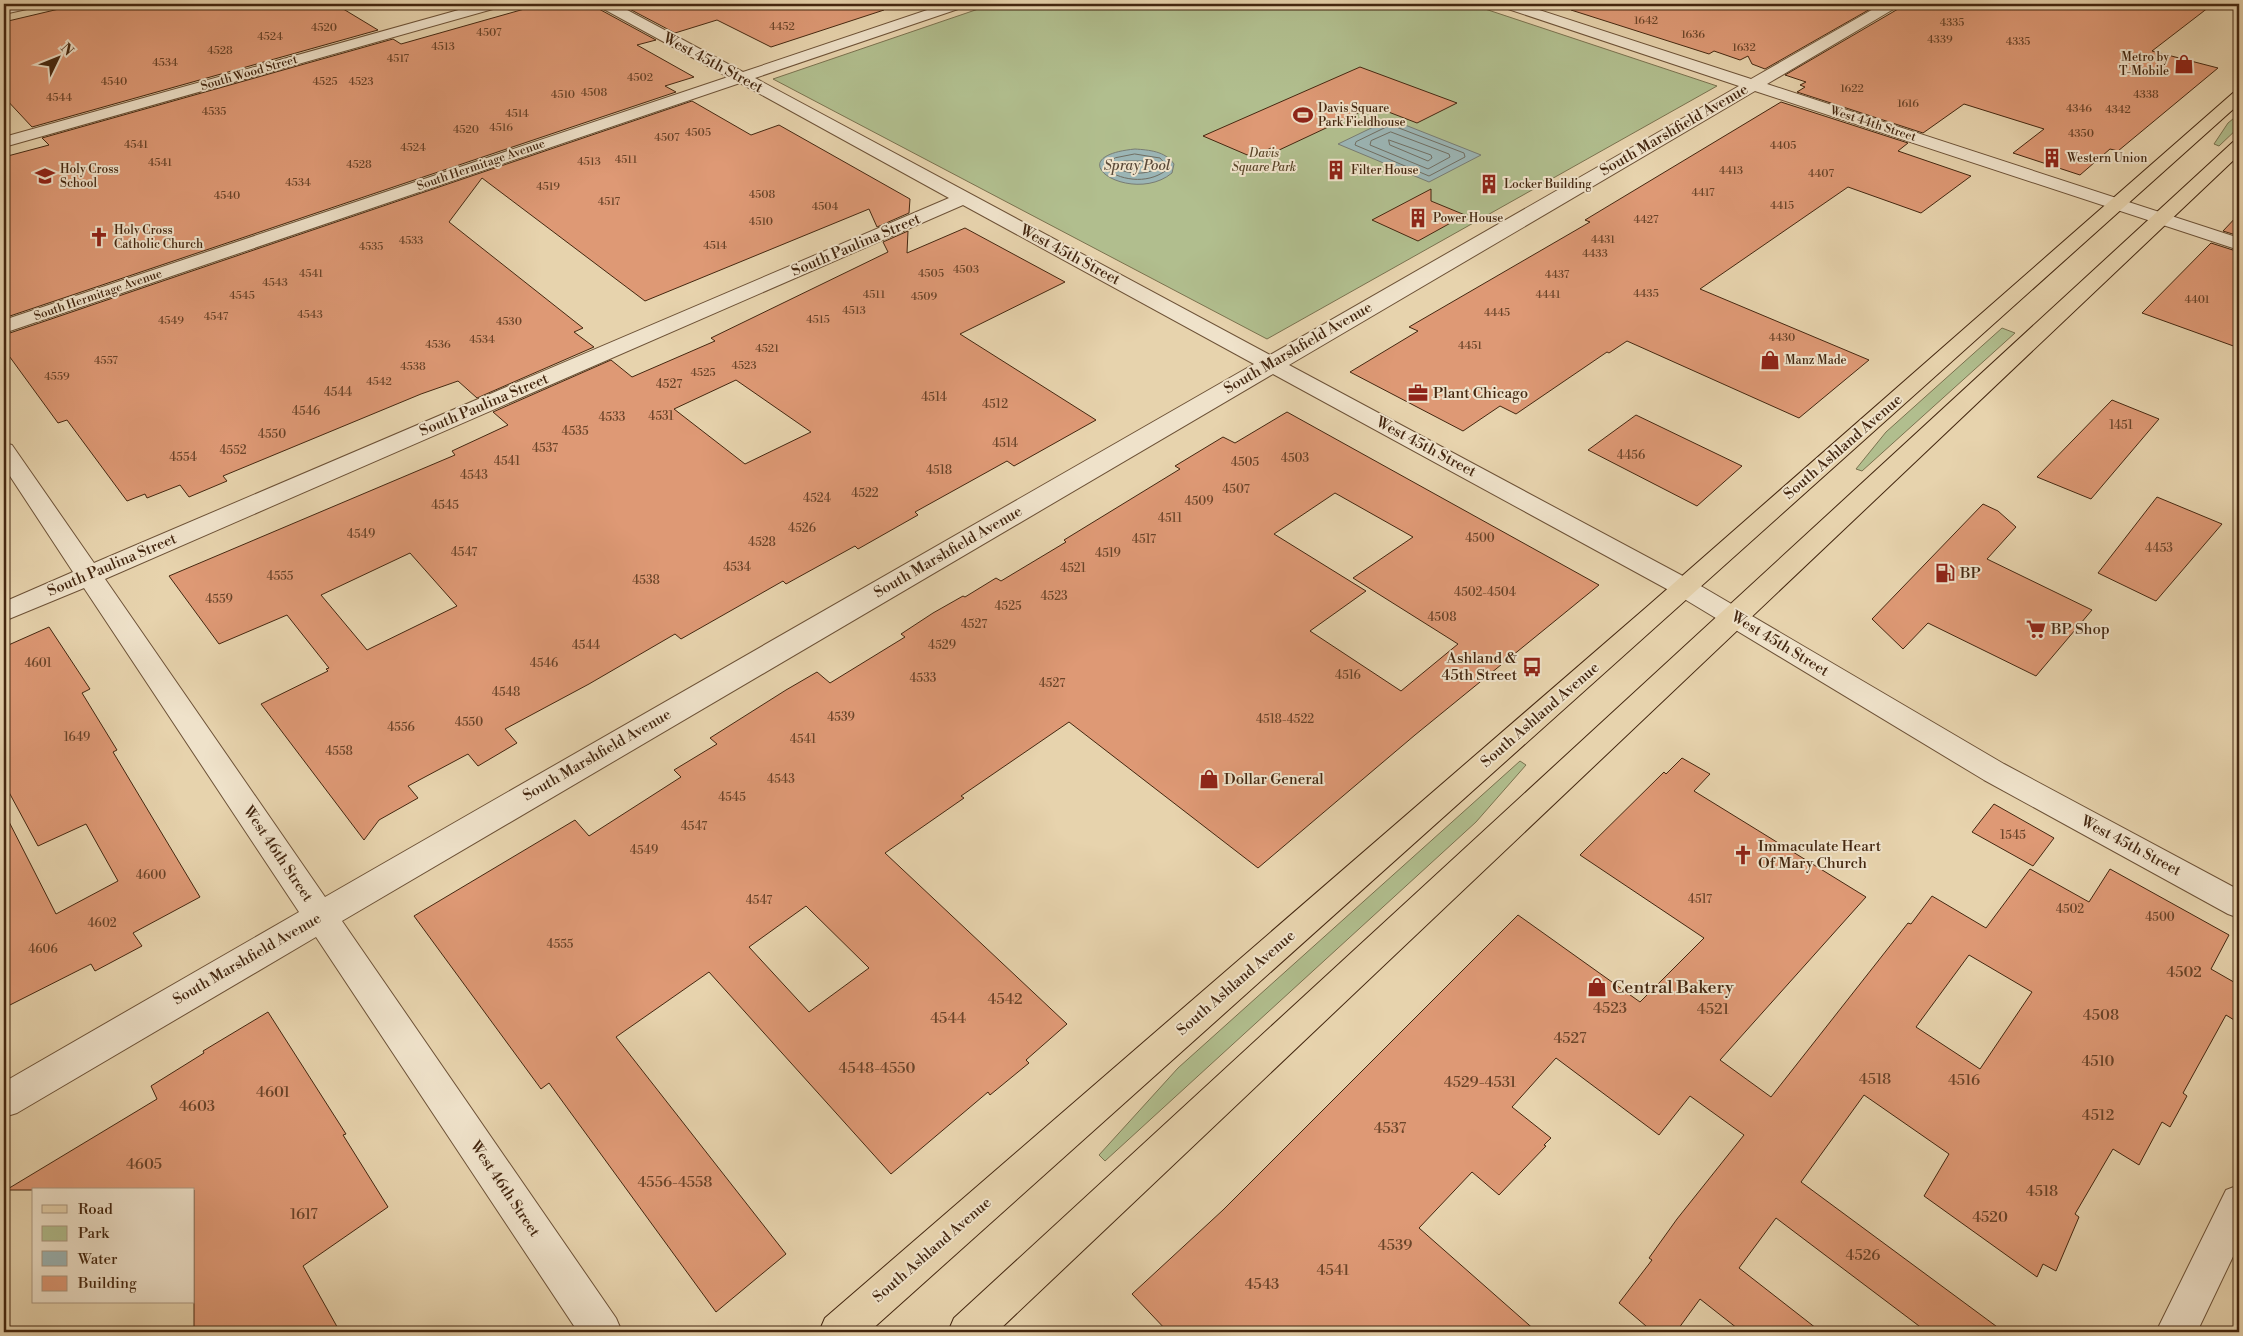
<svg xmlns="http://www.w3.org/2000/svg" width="2243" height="1336" viewBox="0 0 2243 1336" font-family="'Libre Bodoni',serif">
	<rect width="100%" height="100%" fill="#e7d3ad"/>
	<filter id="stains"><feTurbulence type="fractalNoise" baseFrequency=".004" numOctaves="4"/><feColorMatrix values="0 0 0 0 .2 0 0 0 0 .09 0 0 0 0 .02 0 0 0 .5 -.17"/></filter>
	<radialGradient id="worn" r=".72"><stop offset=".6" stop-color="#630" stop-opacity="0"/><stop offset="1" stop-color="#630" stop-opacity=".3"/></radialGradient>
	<path fill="#b1be8e" stroke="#7a724f" d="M993,4H1470L1717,86L1267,339L773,79Z
		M2239,114V127L2219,146L2214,144L2228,123Z
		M2002,328L2015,333L1862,471L1856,469L1886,432Z
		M1520,761L1526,765L1476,822L1105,1161L1099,1155L1178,1068Z"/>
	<path fill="#9bb5b5" stroke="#787c73" d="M1390,119L1481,155L1429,182L1338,144Z
		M1135,149C1149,150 1165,151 1174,164L1172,173C1132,206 1054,157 1135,149Z"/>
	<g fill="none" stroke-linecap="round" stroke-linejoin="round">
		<path stroke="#706e62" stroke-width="1" d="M1391,125L1464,153L1465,157L1429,176L1355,145L1356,142Z
			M1391,132L1449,154L1450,157L1428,169L1370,145L1371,141Z
			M1389,140L1431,155L1432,158L1428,161L1390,145Z
			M1135,154L1160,158L1169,168C1151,184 1124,182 1105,169V165L1115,158Z
			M1125,161H1145L1158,164L1159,167C1146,176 1129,174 1115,168L1116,164Z"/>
	</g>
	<path fill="#de9975" stroke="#442710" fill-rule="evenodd" d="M80,4H335L378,30L32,127L4,97V22Z
		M542,4H596L599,9L656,40L637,45L694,77L665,86L676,92L4,318V157L49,145L42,138L393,39L401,44Z
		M620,4H883L884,10L771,47L717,20L675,33Z
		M1572,4H1879L1765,69L1752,64L1748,56L1740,60L1714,51L1709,54L1571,10Z
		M1901,4H2213L2152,51L2218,68L2118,151L2110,149L2080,175L2013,153L2044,129L1964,104L1923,133L1797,92L1805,87L1800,85L1806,82L1785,75L1898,9Z
		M1360,67L1457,103L1417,123L1373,106L1277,151L1271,148L1252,157L1203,136Z
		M692,101L751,135L779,125L910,199L909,213L877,227L869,209L645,301L482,178L449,222L583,328L574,332L594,347L477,398L458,381L421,394L223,476L227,481L189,497L180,485L147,498L145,494L127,501L67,420L58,423L4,349V335Z
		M1781,102L1908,143L1898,151L1971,176L1921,213L1848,187L1700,289L1869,360L1799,418L1627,341L1609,353L1607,352L1516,414L1500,406L1463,431L1350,372L1418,331L1409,327L1590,222L1585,220Z
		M1431,189V201L1465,215L1418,241L1372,220Z
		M2239,214V236L2223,231Z
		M965,228L1065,282L960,334L1096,420L1014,466L1007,461L915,512L918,515L858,549L855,546L786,584L783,581L681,639L675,634L589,684L505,729L517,743L478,766L468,754L408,786L418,798L379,820L364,840L261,704L328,671L326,669L329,668L287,615L219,644L169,576L455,455L452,451L508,425L493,412L611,360L632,377L715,341L711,338L888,252L883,242L908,231L907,253ZM736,380L811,432L745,464L674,409ZM410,553L457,606L367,650L321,595Z
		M2211,243L2239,252V348L2142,313Z
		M2112,400L2159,419L2091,499L2037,477Z
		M1287,412L1599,585L1415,735L1258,868L1069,722L961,796L964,798L885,853L1067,1024L1026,1060L1029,1063L990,1095L988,1092L891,1174L709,972L616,1037L786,1254L716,1312L549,1083L541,1089L414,916L575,820L589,836L681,777L674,770L717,744L710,738L786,690L817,672L830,683L905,637L901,634L933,613L963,596L965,597L996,578L1001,581L1066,542L1064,540L1180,469L1175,466L1223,437L1235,443ZM1335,493L1413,537L1353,578L1458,644L1401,691L1310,631L1366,591L1274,534ZM806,906L869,968L809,1012L749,947Z
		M1636,415L1690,441L1742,466L1697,506L1588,450Z
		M2157,497L2222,524L2156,601L2098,573Z
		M1983,504L1998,511L2016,527L1987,559L2092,610L2036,676L1928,623L1903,649L1872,619Z
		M49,627L90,689L82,693L117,750L113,752L200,897L133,933L142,946L95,971L91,964L4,1008V812L56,914L118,881L86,824L38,846L4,783V647Z
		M1682,758L1710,774L1694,791L1866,897L1720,1060L1771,1097L1908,923L1911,924L1932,896L1986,928L2030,869L2089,902L2110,869L2229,935L2211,969L2239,985V1023L2226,1015L2183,1093L2187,1096L2170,1127L2162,1122L2139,1165L2113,1149L2075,1214L2079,1217L2056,1271L2043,1264L2037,1277L1924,1196L1949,1154L1864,1095L1801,1182L2004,1332H1927L1776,1218L1739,1268L1821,1332H1742L1700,1299L1676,1332H1653L1619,1303L1652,1260L1649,1258L1677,1219L1744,1135L1690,1096L1659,1135L1556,1058L1512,1107L1551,1138L1544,1145L1546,1146L1499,1195L1472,1172L1419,1228L1537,1332H1168L1132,1294L1223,1210L1518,915L1640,1002L1704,938L1580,855L1664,772L1666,774ZM1969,955L2032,992L1980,1069L1916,1027Z
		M1994,804L2054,838L2033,866L1972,832Z
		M268,1012L346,1134L343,1135L388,1207L303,1266L340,1332H194V1190H6L157,1099L151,1086L204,1053L203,1051Z"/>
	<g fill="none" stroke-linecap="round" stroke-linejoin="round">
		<defs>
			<path id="minor" d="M12,4H38L36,7L4,14V6Z
				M480,4H502L500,7L4,147V137Z
				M598,4H616L743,72L945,4H966L964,7L755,78L1270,355L1739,86L1502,7L1500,4H1521L1751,79L1882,4H1899L1897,7L1767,84L2239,238V250L1755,91L1289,365L1694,582L2004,764L2239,890V918L2228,914L1984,780L1676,594L1273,374L342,921L616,1318L622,1332H578L316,937L17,1113L4,1117V1082L299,912L84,588L4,621V602L73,572L4,467V443L12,445L94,563L949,198L740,83L4,333V320L728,77L600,7ZM963,205L1254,364L325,897L105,579Z
				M2239,1185V1244L2197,1332H2156L2226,1190Z"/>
			<path id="major" d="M2239,91V104L869,1332H819L825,1318L1649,605L2233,93Z
				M2239,141V155L997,1332H948L954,1318L2233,142Z"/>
		</defs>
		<use href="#minor" stroke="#6d5237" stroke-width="2"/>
		<use href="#major" stroke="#442710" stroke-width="2"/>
		<use href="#minor" fill="#efe2ca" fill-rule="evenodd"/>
		<use href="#major" fill="#e7d3ad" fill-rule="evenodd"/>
	</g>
	<defs>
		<symbol id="shop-bare" viewBox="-9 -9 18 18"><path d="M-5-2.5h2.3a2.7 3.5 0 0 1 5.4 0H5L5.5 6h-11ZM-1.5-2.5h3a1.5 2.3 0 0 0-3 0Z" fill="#8f2418" stroke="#efe2ca" stroke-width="2.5" paint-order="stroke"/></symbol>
		<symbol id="stadium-bare" viewBox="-9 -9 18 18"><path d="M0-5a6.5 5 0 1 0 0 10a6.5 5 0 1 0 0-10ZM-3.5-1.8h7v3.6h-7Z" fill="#8f2418" stroke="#efe2ca" stroke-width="2.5" paint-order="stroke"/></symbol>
		<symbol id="building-bare" viewBox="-9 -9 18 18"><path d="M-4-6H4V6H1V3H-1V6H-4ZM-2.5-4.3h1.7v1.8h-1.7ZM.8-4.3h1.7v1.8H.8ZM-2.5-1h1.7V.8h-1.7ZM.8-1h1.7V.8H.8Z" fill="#8f2418" stroke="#efe2ca" stroke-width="2.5" paint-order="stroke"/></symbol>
		<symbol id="school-bare" viewBox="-9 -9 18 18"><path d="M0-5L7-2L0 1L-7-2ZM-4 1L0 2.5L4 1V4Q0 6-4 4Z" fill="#8f2418" stroke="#efe2ca" stroke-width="2.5" paint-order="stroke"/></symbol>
		<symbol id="church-bare" viewBox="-9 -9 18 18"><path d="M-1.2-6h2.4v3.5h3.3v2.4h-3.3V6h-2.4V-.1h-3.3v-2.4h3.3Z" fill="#8f2418" stroke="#efe2ca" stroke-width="2.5" paint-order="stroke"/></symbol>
		<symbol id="office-bare" viewBox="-9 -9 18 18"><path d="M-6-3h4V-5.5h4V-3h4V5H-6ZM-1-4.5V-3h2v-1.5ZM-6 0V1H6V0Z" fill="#8f2418" stroke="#efe2ca" stroke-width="2.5" paint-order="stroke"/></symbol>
		<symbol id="fuel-bare" viewBox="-9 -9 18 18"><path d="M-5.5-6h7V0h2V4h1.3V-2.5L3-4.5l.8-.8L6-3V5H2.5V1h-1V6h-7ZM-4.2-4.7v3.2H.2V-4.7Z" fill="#8f2418" stroke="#efe2ca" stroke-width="2.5" paint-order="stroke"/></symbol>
		<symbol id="supermarket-bare" viewBox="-9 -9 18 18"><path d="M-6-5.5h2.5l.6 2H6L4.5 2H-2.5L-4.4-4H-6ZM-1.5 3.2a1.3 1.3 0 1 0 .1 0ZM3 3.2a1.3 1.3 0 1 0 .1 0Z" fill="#8f2418" stroke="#efe2ca" stroke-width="2.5" paint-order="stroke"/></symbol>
		<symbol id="bus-bare" viewBox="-9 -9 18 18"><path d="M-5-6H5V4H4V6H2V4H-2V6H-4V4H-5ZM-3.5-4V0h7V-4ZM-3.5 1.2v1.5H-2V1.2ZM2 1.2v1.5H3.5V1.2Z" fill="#8f2418" stroke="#efe2ca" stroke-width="2.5" paint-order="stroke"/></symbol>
	</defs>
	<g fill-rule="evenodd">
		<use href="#shop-bare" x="2170" y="50" width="28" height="28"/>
		<use href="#stadium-bare" x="1289" y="101" width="28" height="28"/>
		<use href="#building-bare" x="2038" y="144" width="28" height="28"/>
		<use href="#building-bare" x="1322" y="156" width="28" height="28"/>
		<use href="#school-bare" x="31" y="162" width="28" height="28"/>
		<use href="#building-bare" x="1475" y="170" width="28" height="28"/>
		<use href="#building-bare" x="1404" y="204" width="28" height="28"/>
		<use href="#church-bare" x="85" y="223" width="28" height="28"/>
		<use href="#shop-bare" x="1756" y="346" width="28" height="28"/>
		<use href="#office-bare" x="1404" y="379" width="28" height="28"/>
		<use href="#fuel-bare" x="1931" y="559" width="28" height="28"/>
		<use href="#supermarket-bare" x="2022" y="615" width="28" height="28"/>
		<use href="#bus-bare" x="1518" y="653" width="28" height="28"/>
		<use href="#shop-bare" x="1195" y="765" width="28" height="28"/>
		<use href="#church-bare" x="1729" y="841" width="28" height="28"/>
		<use href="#shop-bare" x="1583" y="973" width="28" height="28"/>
	</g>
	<g text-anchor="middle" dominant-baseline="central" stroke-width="4" stroke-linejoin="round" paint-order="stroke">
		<g font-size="11" fill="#6a4429">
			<text x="1646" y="21">1642</text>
			<text x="1952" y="23">4335</text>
			<text x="782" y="27">4452</text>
			<text x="324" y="28">4520</text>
			<text x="489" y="33">4507</text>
			<text x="1693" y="35">1636</text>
			<text x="270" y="37">4524</text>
			<text x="1940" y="40">4339</text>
			<text x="2018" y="42">4335</text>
			<text x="443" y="47">4513</text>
			<text x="1744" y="48">1632</text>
			<text x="220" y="51">4528</text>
			<text x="398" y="59">4517</text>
			<text x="165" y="63">4534</text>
			<text x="640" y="78">4502</text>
			<text x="114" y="82">4540</text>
			<text x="325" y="82">4525</text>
			<text x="361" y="82">4523</text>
			<text x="1852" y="89">1622</text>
			<text x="594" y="93">4508</text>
			<text x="563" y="95">4510</text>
			<text x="2146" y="95">4338</text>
			<text x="59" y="98">4544</text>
			<text x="1908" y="104">1616</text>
			<text x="2079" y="109">4346</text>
			<text x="2118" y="110">4342</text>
			<text x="214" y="112">4535</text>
			<text x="517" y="114">4514</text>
			<text x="501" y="128">4516</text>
			<text x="466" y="130">4520</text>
			<text x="698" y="133">4505</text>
			<text x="2081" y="134">4350</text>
			<text x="667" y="138">4507</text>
			<text x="136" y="145">4541</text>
			<text x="1783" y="146">4405</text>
			<text x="413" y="148">4524</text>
			<text x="626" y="160">4511</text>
			<text x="589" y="162">4513</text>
			<text x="160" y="163">4541</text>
			<text x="359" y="165">4528</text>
			<text x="1731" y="171">4413</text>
			<text x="1821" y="174">4407</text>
			<text x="298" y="183">4534</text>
			<text x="548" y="187">4519</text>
			<text x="1703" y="193">4417</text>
			<text x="762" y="195">4508</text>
			<text x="227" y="196">4540</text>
			<text x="609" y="202">4517</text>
			<text x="1782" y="206">4415</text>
			<text x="825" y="207">4504</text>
			<text x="1646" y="220">4427</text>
			<text x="761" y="222">4510</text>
			<text x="1603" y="240">4431</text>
			<text x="411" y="241">4533</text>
			<text x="715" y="246">4514</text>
			<text x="371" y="247">4535</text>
			<text x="1595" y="254">4433</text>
			<text x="966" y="270">4503</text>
			<text x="311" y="274">4541</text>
			<text x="931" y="274">4505</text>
			<text x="1557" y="275">4437</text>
			<text x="275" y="283">4543</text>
			<text x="1646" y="294">4435</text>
			<text x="874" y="295">4511</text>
			<text x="1548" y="295">4441</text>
			<text x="242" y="296">4545</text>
			<text x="924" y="297">4509</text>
			<text x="2197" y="300">4401</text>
			<text x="854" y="311">4513</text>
			<text x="1497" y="313">4445</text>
			<text x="310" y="315">4543</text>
			<text x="216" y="317">4547</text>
			<text x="818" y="320">4515</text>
			<text x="171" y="321">4549</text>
			<text x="509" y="322">4530</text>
			<text x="1782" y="338">4430</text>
			<text x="482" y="340">4534</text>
			<text x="438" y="345">4536</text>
			<text x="1470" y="346">4451</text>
			<text x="767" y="349">4521</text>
			<text x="106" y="361">4557</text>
			<text x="744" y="366">4523</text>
			<text x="413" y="367">4538</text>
			<text x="703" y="373">4525</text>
			<text x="57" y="377">4559</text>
			<text x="379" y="382">4542</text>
		</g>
		<g font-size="12" fill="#442710" stroke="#efe2ca" text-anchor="start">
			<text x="2169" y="57" text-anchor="end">Metro by<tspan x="2169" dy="14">T-Mobile</tspan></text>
			<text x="1318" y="108">Davis Square<tspan x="1318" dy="14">Park Fieldhouse</tspan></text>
			<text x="2067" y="158">Western Union</text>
			<text x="60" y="169">Holy Cross<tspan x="60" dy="14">School</tspan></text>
			<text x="1351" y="170">Filter House</text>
			<text x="1504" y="184">Locker Building</text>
			<text x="1433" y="218">Power House</text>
			<text x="114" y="230">Holy Cross<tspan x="114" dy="14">Catholic Church</tspan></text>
			<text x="1785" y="360">Manz Made</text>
		</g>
		<g font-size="12" fill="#442710" stroke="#efe2ca">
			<text transform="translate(249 73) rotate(-16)">South Wood Street</text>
			<text transform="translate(1873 124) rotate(18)">West 44th Street</text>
			<text transform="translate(481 165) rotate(-19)">South Hermitage Avenue</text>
			<text transform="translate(98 295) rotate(-19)">South Hermitage Avenue</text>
		</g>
		<g font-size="12" font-style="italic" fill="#5a4529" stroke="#efe2ca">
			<text x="1264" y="153">Davis<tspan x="1264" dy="14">Square Park</tspan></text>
		</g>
		<g font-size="12" fill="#6a4429">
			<text x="669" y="384">4527</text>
			<text x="338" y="392">4544</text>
			<text x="934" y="397">4514</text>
			<text x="995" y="404">4512</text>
			<text x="306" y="411">4546</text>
			<text x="661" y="416">4531</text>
			<text x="612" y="417">4533</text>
			<text x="2121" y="425">1451</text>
			<text x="575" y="431">4535</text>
			<text x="272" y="434">4550</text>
			<text x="1005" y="443">4514</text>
			<text x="545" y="448">4537</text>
			<text x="233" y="450">4552</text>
			<text x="1631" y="455">4456</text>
			<text x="183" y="457">4554</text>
			<text x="1295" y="458">4503</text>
			<text x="507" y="461">4541</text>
			<text x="1245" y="462">4505</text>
			<text x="939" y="470">4518</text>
			<text x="474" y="475">4543</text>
			<text x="1236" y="489">4507</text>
			<text x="865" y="493">4522</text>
			<text x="817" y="498">4524</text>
			<text x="1199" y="501">4509</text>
			<text x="445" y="505">4545</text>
			<text x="1170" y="518">4511</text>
			<text x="802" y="528">4526</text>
			<text x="361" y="534">4549</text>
			<text x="1480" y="538">4500</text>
			<text x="1144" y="539">4517</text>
			<text x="762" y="542">4528</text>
			<text x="2159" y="548">4453</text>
			<text x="464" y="552">4547</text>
			<text x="1108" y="553">4519</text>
			<text x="737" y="567">4534</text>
			<text x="1073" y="568">4521</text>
			<text x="280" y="576">4555</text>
			<text x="646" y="580">4538</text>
			<text x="1485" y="592">4502-4504</text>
			<text x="1054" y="596">4523</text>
			<text x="219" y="599">4559</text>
			<text x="1008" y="606">4525</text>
			<text x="1442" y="617">4508</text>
			<text x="974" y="624">4527</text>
			<text x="586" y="645">4544</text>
			<text x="942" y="645">4529</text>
			<text x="38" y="663">4601</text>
			<text x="544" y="663">4546</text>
			<text x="1348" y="675">4516</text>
			<text x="923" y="678">4533</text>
			<text x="1052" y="683">4527</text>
			<text x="506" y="692">4548</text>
			<text x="841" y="717">4539</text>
			<text x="1285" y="719">4518-4522</text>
			<text x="469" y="722">4550</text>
			<text x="401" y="727">4556</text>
			<text x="77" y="737">1649</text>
			<text x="803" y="739">4541</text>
			<text x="339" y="751">4558</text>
			<text x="781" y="779">4543</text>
			<text x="732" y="797">4545</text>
			<text x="694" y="826">4547</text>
			<text x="2013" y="835">1545</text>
			<text x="644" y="850">4549</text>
			<text x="151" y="875">4600</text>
			<text x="1700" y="899">4517</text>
			<text x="759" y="900">4547</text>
			<text x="2070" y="909">4502</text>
			<text x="2160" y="917">4500</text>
			<text x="102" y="923">4602</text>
			<text x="560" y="944">4555</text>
			<text x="43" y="949">4606</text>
		</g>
		<g font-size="14" font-style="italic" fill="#5a4a39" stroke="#efe2ca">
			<text x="1137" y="166">Spray Pool</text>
		</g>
		<g font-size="15" fill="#442710" stroke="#efe2ca">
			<text transform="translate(713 63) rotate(28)">West 45th Street</text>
			<text transform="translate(1674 130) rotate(-30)">South Marshfield Avenue</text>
			<text transform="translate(856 245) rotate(-23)">South Paulina Street</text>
			<text transform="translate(1070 255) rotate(28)">West 45th Street</text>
			<text transform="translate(1298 348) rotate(-30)">South Marshfield Avenue</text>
			<text transform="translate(484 405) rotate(-23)">South Paulina Street</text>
			<text transform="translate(1426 447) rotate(28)">West 45th Street</text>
			<text transform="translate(1843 447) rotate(-41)">South Ashland Avenue</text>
			<text transform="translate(948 552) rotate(-30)">South Marshfield Avenue</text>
			<text transform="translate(112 565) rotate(-23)">South Paulina Street</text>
			<text transform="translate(1780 644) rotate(31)">West 45th Street</text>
			<text transform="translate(1540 715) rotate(-41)">South Ashland Avenue</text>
			<text transform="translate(597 755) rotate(-30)">South Marshfield Avenue</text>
			<text transform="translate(2131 846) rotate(28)">West 45th Street</text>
			<text transform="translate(278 854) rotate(56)">West 46th Street</text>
			<text transform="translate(247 959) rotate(-30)">South Marshfield Avenue</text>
			<text transform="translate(1236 983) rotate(-41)">South Ashland Avenue</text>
			<text transform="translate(505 1189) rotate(56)">West 46th Street</text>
			<text transform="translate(932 1250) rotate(-41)">South Ashland Avenue</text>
		</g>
		<g font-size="15" fill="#442710" stroke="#efe2ca" text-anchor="start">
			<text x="1433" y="393">Plant Chicago</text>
			<text x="1960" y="573">BP</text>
			<text x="2051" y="629">BP Shop</text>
			<text x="1517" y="658" text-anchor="end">Ashland &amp;<tspan x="1517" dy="17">45th Street</tspan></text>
			<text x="1224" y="779">Dollar General</text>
			<text x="1758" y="846">Immaculate Heart<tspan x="1758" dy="17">Of Mary Church</tspan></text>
		</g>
		<g font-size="15" fill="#6a4429">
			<text x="2184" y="972">4502</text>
			<text x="1005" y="999">4542</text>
			<text x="1610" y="1008">4523</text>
			<text x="1713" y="1009">4521</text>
			<text x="2101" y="1015">4508</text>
			<text x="948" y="1018">4544</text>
			<text x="1570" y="1038">4527</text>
			<text x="2098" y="1061">4510</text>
			<text x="877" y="1068">4548-4550</text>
			<text x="1875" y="1079">4518</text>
			<text x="1964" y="1080">4516</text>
			<text x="1480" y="1082">4529-4531</text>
			<text x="273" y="1092">4601</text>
			<text x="197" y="1106">4603</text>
			<text x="2098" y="1115">4512</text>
			<text x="1390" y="1128">4537</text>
			<text x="144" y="1164">4605</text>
			<text x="675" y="1182">4556-4558</text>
			<text x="2042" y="1191">4518</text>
			<text x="304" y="1214">1617</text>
			<text x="1990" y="1217">4520</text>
			<text x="1395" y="1245">4539</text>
			<text x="1863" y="1255">4526</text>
			<text x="1333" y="1270">4541</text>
			<text x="1262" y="1284">4543</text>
		</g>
		<g font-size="18" fill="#442710" stroke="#efe2ca" text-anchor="start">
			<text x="1612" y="987">Central Bakery</text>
		</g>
	</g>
	<rect width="2243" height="1336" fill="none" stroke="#e7d3ad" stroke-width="20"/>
	<rect x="5" y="5" width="2233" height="1326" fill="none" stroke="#442710" stroke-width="2.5"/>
	<rect x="10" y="10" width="2223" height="1316" fill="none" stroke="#442710"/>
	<rect x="32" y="1188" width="162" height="115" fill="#efe2ca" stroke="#ab9780"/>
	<rect x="42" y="1205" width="25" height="8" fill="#e7d3ad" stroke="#ab9780"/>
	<text x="78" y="1214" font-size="15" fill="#442710">Road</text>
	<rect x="42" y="1226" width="25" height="15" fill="#b1be8e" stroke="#ab9780"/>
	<text x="78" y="1238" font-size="15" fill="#442710">Park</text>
	<rect x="42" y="1251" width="25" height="15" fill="#9bb5b5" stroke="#ab9780"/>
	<text x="78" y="1264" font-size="15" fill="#442710">Water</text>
	<rect x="42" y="1276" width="25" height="15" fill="#de9975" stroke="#ab9780"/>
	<text x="78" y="1288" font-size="15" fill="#442710">Building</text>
	<g transform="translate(58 58) rotate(47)" stroke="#efe2ca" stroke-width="4" paint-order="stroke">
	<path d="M0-4L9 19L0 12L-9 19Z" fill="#442710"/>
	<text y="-8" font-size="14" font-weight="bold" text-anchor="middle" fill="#442710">N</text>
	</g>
	<rect width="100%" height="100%" filter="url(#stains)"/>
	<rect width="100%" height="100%" fill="url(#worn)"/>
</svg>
